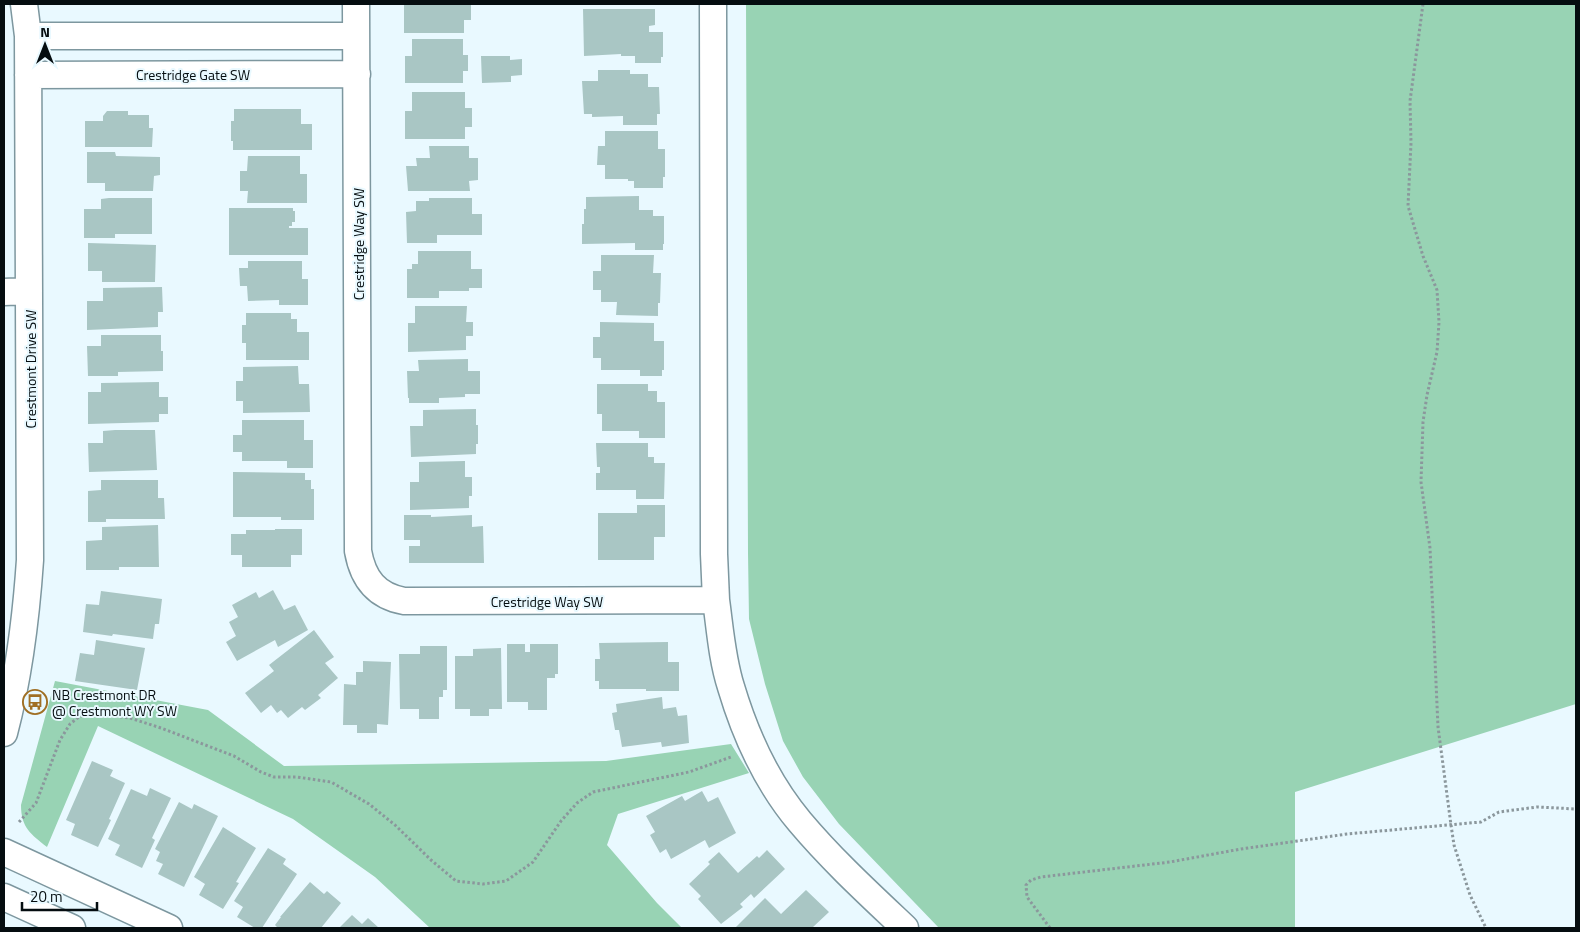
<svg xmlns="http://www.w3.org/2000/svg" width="1580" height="932" viewBox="0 0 1580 932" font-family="'Titillium Web',sans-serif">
	<rect width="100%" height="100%" fill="#e9f9ff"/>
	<path fill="#98d3b4" d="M746,4H1576V704L1295,792V928H939L839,824L803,777L783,741L765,684L749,619L748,553Z
		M55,681L208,710L284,766L606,761L731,744L749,773L618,814L607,845L657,903L682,928H430L375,877L293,819L98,726L47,847C31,834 21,828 21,805Z"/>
	<path fill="#a9c6c4" d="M404,4H471V20H464V33H404Z
		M583,9H655V25L649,26V32H663V57H661V63H635V56H621V54L584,56Z
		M412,39H463V55H468V71H463V83H405V56H412Z
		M481,56H510V60L522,59V75L511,76V82L482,83Z
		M598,70H630V74H648V87H659L660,114H657V125H623V116L592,117V114H584L582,81H598Z
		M412,92H465V108H472V127H465V139H405V111H412Z
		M234,109H301V124H312V150H233V141H231V121H234Z
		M107,111H128V115H149V128H153L152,147H85V121H103V116Z
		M605,131H658V149H665V177H663V188H634V181H628V179H605V165H597L598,146H605Z
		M429,146H469V158H478V180L469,181L470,191H408L406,166H417L416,158H430Z
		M87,152H115L116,156L160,157V175L154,176L153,191H105V183H87Z
		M248,156H300V174H307V203H247L248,191H240V171H247Z
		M639,196V210H653V216H664V244H663V250H635V243L582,244V224H584V209H586V197Z
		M109,198H152V234H115V238H84V209H101V199Z
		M429,198H472V214H482V235H437V243H407L406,212L416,211V201H429Z
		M229,208H293V211H295V222H292V226H289V228H308V255H229Z
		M88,243L156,245L155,282H102V271H88Z
		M418,251H471V269H482V288H469V291H439V298H407V269H412V264H418Z
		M601,255H654L653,273H661L660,303H658V316L616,315L617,302H601V290H593V271H601Z
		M248,261H302V279H308V305H279V300L248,301L247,286H240L239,268H248Z
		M162,287L163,312H158V327L87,330V301H103V288Z
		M415,306H467L466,322H473V336H466V350L408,352V323H415Z
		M246,313H291V319H297V332H309V360H246V343H242V325H246Z
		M600,322L654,323V341H664V370H662V376H640V370H601V358H593V337H600Z
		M101,335H161V351H163V371L118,372V376H88L87,346H101Z
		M468,359V371H480V394H465V397L439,398V403H409V398H408L407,371H419L418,360Z
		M298,366L299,384H309L310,412L243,413V401H236V381H243V367Z
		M159,382V397H168V414H159V422L88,424V392H101V383Z
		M597,384H648V391H657V402H665V438H639V431H602V414H597Z
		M476,409V425H478V444H476V454L411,457L410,426H423V410Z
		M242,420H304V440H313V468H287V461H242V452H233V435H242Z
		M115,430H155L157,470L89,472L88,443H103V431Z
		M596,443H648V457H654V463H665L664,499H636V490H596V473H600V467H597Z
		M465,461V477H472V496H469V508L410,510V482H419V462Z
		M233,472L305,473V480H311V489H314V520H281V517H233Z
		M101,480H158V498H164L165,519H106V522H88V491L101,490Z
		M637,505H665V537H654V560H598V513H637Z
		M404,515H431V517L472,515V527L483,526L484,563H409V546H420V540H404Z
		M158,525L159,567H119V570H86V541L102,540V527Z
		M275,529H302V555H291V567H242V555H231V534H246V530H275Z
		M273,590L284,610L295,605L308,630L278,647L275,640L237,661L226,642L236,636L229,622L238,617L232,605L256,592L259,598Z
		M101,591L162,599L159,624H155L153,639L113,634L112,636L83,632L86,604L99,605Z
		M314,630L334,657L325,663L338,678L318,695L321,698L305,710L302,707L288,718L281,710L277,713L271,705L261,713L245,693L274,671L269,665Z
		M96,640L145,648L137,690L75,681L80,653L94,655Z
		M668,642V662H679V691H646V689H599V681H595V659H600L599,643Z
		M507,644H525V652H530V644H558V674H555V678H547V710H528V702H507Z
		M420,646H447V690H443V697H439V719H419V709H400L399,654H420Z
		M501,648L502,709H489V716H470V709H455V656H473V649Z
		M363,661L391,662L388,725L377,724V733H357V725H343L344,684L356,685V672H363Z
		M662,697L663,709L676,707L678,716L687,715L689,743L662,747L661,742L622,747L619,730H615L612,713L617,712L616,704Z
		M92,761L113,770L110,776L125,783L109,819L111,820L98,847L71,835L75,824L66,820Z
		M150,788L171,798L152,838L155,840L142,868L115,855L120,845L108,839L131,789L147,796Z
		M702,791L708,802L718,797L736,833L709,848L705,840L671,859L666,849L660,853L650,835L655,832L646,816L682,796L685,801Z
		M179,802L192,809L194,804L218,816L184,887L158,874L163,864L156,861L160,852L155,849Z
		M223,827L256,848L236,882L239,883L223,909L199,895L205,884L194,877Z
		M268,848L286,859L283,864L297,874L262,928H255L237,917L243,907L234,901Z
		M767,850L785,869L754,898L751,894L740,904L743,907L721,924L698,899L701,896L689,884L710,864L708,862L719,852L738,873L757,856L759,858Z
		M310,882L324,894L327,891L341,903L321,928H278L275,925L281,917H280Z
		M806,890L829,912L812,928H735L765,898L781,914Z
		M352,915L362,924L368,918L379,928H339Z"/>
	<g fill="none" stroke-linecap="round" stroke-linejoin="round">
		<defs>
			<path id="minor" d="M356,4L358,551C363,579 376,596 404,601L716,600L714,554L713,4
				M28,36H356
				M28,75L357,74
				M4,292L29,291
				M716,600C720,629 722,659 731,687C745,734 768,784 800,822C832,860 869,894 905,928
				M4,733C19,676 26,619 30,560L28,36L24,4
				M4,852L169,928
				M4,897L72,928"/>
		</defs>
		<use href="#minor" stroke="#7d979f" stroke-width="29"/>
		<path stroke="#8b979c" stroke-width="3" stroke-dasharray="2.5 2.5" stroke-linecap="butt" d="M1423,4L1410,101L1411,143L1408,206L1423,256L1437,290L1439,322L1437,352L1427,395L1423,422L1421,482L1430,548L1438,727L1451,825L1454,845L1470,895L1486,928
			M19,822L36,803L60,740L70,724L80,716L99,714L130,718L161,728L234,756L261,772L274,777H297L331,782L369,804L395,825L431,860L456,881L483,884L506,881L533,862L561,821L577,803L593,792L689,772L731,757
			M1050,928L1027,897L1026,885L1031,880L1041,877L1170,862L1241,849L1347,834L1481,822L1499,812L1537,807L1576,809"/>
		<use href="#minor" stroke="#fff" stroke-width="26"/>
	</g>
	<defs>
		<symbol id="bus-ring" viewBox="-11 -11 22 22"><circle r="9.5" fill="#e9f9ff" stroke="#a06f24" stroke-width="1.5"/><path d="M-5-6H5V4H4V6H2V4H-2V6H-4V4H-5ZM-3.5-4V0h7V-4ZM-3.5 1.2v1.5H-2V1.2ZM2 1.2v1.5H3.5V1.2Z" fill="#a06f24"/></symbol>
	</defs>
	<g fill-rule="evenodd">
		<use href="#bus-ring" x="21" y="688" width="28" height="28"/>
	</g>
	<g text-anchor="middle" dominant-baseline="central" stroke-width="4" stroke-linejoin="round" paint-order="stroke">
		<g font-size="14" fill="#050d10" stroke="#e9f9ff">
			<text x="193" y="74">Crestridge Gate SW</text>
			<text transform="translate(358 244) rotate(-90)">Crestridge Way SW</text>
			<text transform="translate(30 369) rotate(-90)">Crestmont Drive SW</text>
			<text x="547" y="601">Crestridge Way SW</text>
		</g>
		<g font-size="14" fill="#050d10" stroke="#e9f9ff" text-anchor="start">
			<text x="52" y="694">NB Crestmont DR<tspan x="52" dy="16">@ Crestmont WY SW</tspan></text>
		</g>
	</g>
	<rect width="1580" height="932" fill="none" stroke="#050d10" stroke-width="10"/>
	<g transform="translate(45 45)" stroke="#e9f9ff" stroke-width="4" paint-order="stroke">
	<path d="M0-4L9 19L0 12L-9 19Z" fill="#050d10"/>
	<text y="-8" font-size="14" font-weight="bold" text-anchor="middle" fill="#050d10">N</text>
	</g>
	<path d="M22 902v8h75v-8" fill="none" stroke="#050d10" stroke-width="2.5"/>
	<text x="30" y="902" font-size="15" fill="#050d10" stroke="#e9f9ff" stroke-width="4" paint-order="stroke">20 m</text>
</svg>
